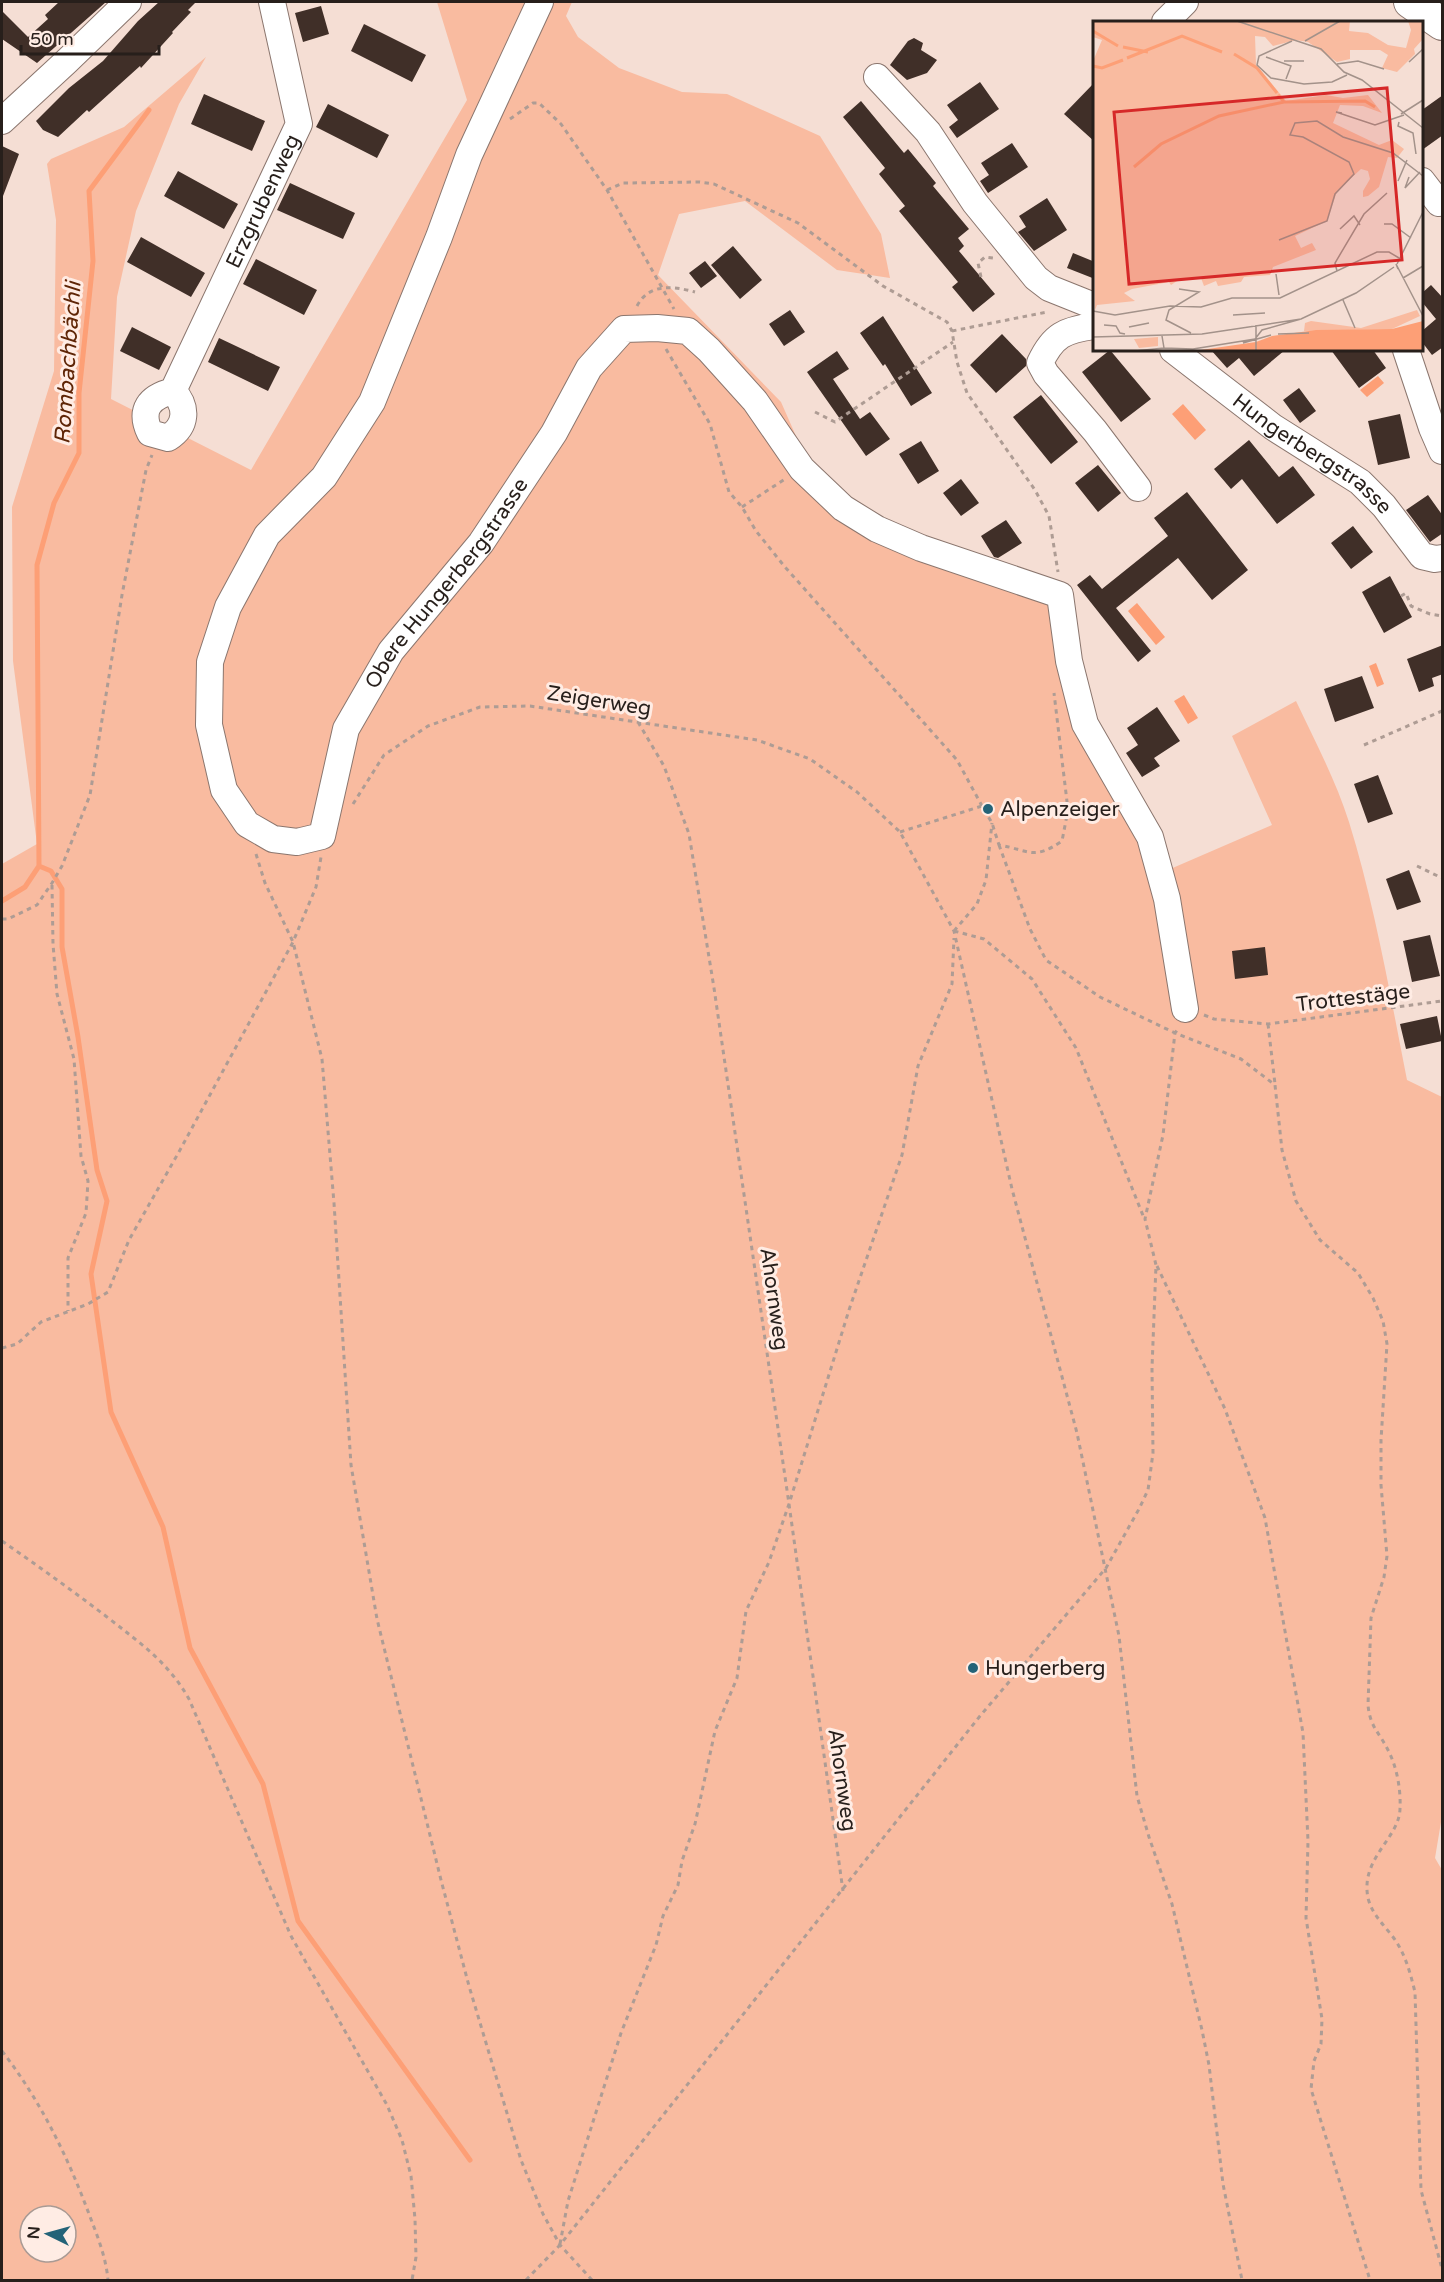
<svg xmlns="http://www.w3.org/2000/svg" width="1444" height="2282" viewBox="0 0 1444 2282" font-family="'Varela Round',sans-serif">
	<rect width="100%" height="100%" fill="#f5ded4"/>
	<path fill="#f9bba0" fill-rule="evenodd" d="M437,2H572L566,16L578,37L619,68L682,92L727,94L820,136L881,234L890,278L837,270L745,201L679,214L658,275L781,402L818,486L843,508L1060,595L1069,661L1168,870L1272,825L1232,736L1296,701C1315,741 1336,781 1349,822C1375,906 1390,994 1407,1080L1442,1097V1816L1435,1858L1442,1870V2280H2V864L37,844L13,661L12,507L54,371L56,220L47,164L51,159L124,127L206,57L179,104L136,211L117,297L111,399L251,470L467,100ZM30,2216H66V2252H30Z"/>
	<path fill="#fd9f76" d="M1378,376L1384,383L1367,397L1360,390Z
		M1183,404L1206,430L1195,440L1172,414Z
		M1137,603L1165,637L1156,645L1128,611Z
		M1376,663L1384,684L1377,687L1369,666Z
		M1184,695L1198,718L1188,724L1174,701Z"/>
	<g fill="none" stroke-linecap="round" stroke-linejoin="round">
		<path stroke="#fd9f76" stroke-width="5" d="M39,866L51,871L62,889V947L78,1037L97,1170L107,1201L91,1274L111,1412L163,1527L190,1648L263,1784L298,1921L470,2160
			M2,901L25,887L39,866L37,565L54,503L79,453V393L93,261L89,191L149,110"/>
	</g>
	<path fill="#402f28" d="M59,2H106L37,63L2,39V11L28,37L48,19L45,15Z
		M159,2H196L188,10L191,12L172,32L173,33L141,68L140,66L89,112L87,110L58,137L43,130L36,121L69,88L103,61L138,21Z
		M321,6L329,34L303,42L295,13Z
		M364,24L426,55L412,82L351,51Z
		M914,38L923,43L921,50L937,60L927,73L907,80L890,65L908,41Z
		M980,82L999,109L957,138L949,127L958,120L947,105Z
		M1095,82V142L1064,114Z
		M204,94L265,121L252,151L191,124Z
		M1443,95V135L1422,150V110Z
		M861,101L904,153L908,149L936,183L933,186L969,229L958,238L964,246L959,251L995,294L973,312L952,287L958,282L899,211L905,206L879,174L885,168L843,117Z
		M328,104L389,135L377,158L316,127Z
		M1012,143L1028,167L988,193L980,181L989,175L981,163Z
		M2,146L19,154L3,196L2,195Z
		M178,171L238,204L224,229L164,196Z
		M290,183L355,213L343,239L277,210Z
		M1047,198L1067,230L1034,251L1018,232L1026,227L1019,216Z
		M141,237L205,273L191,297L127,262Z
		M733,246L762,280L740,299L711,265Z
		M1073,253L1095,262V279L1067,268Z
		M256,259L317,290L304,315L243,284Z
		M705,261L717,276L701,288L689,273Z
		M1431,285L1443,298V347L1432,355L1422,342V331L1436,319L1422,302V293Z
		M790,310L805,332L784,346L769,324Z
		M883,316L932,393L911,406L885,364L883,366L860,333Z
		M132,327L171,347L159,370L120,351Z
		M1002,334L1026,359V366L996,393L970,365Z
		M219,338L280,367L268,391L208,362Z
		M1110,350L1151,399L1121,422L1082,372Z
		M1211,350H1285L1254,376L1239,358L1227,368Z
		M1331,350H1373L1386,368L1359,388Z
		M837,351L849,369L833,379L860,419L870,412L890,439L866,456L807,372Z
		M1299,388L1316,411L1300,423L1283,400Z
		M1041,395L1078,442L1051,464L1013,417Z
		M1400,414L1410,458L1378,465L1368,421Z
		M1249,440L1279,477L1293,466L1315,495L1277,524L1242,479L1231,489L1214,469Z
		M921,441L939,471L918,484L899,454Z
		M1098,465L1121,493L1098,512L1075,483Z
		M961,479L979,503L961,516L943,493Z
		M1187,492L1248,570L1212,600L1178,558L1116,608L1151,651L1138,662L1077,585L1090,575L1102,589L1168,536L1154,518Z
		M1428,495L1443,516V533L1430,542L1406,510Z
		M1006,520L1022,543L998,558L994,557L981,536Z
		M1353,526L1373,552L1351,569L1331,543Z
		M1390,576L1412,617L1384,633L1362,592Z
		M1443,645V674L1432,678L1434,686L1419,692L1407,659Z
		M1362,676L1374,708L1335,722L1324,689Z
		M1157,707L1180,741L1154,758L1160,766L1142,777L1126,753L1138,745L1127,728Z
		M1378,775L1393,814L1368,823L1354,784Z
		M1409,870L1421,902L1397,910L1386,879Z
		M1430,935L1440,976L1412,982L1403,941Z
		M1265,947L1268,975L1235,979L1232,951Z
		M1437,1016L1442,1041L1406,1049L1400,1024Z"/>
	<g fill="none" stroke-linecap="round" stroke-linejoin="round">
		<defs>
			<g id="minor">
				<path id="s1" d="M540,2L469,155L439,237L372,402L324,477L267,535L228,607L210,662L209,725L224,790L247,824L273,839L297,842L322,836L346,729L391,651L481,543L554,433L589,368L624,329L657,328L688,331L709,350L755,401L802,469L843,508L877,529L921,548L1060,595L1069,661L1085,724L1150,837L1167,899L1185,1009"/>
				<path d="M1165,22L1185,2"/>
				<path d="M877,77L928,132L975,203L1036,278L1049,288L1094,306"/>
				<path d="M2,121L67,61L128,2"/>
				<path d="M1422,181L1439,203"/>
				<path d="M1094,326C1065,330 1053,335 1040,363L1046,374L1095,431L1138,488"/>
				<path id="s2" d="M1173,350L1273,427L1360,482L1384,506L1422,556L1435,559L1442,558"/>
				<path d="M1406,350L1432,428L1442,451"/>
				<path id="s3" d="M173,391C188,407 187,426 168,438L150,433C139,410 149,397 173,391L299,124L272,2"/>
			</g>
			<path id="major" d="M1410,2L1442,24"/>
		</defs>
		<use href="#minor" stroke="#8b766e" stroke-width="28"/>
		<use href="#major" stroke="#8b766e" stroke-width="34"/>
		<path stroke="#ae9c94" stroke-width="3" stroke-dasharray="4.5 4.5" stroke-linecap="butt" d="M510,119L533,103H539L561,124L607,190L674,309
			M607,190L623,183L700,182L714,184L798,223L883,286L947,322L952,331L957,362L967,393L1035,490L1049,516L1058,572
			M981,277L978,263L985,257L993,258
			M637,306C649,283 673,286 695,292
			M952,331L1047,312
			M666,349L710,424L729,492L742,507L756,531L785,567L957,760L982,806
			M815,412L835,422L953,342
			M742,507L785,479
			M1401,596L1406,593L1411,606L1430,614L1442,616
			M638,722L664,766L689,834L714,988L789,1504L843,1891
			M1364,745L1442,711
			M353,804L384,755L428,726L480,707L530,706L757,740L810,759L857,792L900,832L954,931L1012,1189L1077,1433L1119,1636L1137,1796L1149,1837L1172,1904L1202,2030L1209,2065L1223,2184L1242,2280
			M900,832L982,806L992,823L999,845C1029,850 1033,861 1062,841L1068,810L1054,693
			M999,845L1030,929L1046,960L1100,997L1175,1033L1241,1059L1275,1085L1282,1150L1296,1201L1320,1240L1358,1273L1373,1298L1383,1321L1387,1344L1381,1440V1485L1387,1556L1384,1577L1371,1618L1368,1705C1370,1727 1379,1732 1388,1750C1397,1767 1401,1790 1400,1809C1399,1839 1360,1858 1368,1898C1372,1914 1383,1924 1393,1937C1405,1953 1410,1972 1415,1992L1421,2190L1442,2269
			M256,854L265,883L293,942L322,1059L334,1203L351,1465L377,1619L441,1880L469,1986L521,2160L543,2214L560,2245L592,2280
			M1417,866L1442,878
			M52,885L53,944L57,994L74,1059L81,1156L88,1181L86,1213L68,1258V1311
			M2,919H8L37,905L52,883L62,866L90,795L122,595L146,470L152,455
			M954,931L977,904L986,880L992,823
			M954,931L984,939L1032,979L1076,1048L1144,1218
			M1204,1015L1214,1019L1268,1024L1442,1001
			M1268,1024L1275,1084
			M1157,1266L1225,1409L1265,1518L1303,1733L1308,1841L1306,1918L1322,2019L1321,2044L1314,2061L1311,2089L1370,2280
			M2,1348L17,1344L41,1322L88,1304L108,1292L129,1240L180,1150L293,942L316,887L321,857
			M2,1541C38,1566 73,1591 107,1617C140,1643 168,1662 189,1699L291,1936L387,2105L402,2140L411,2176L415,2219L416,2257L412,2280
			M2,2051C40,2100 67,2155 89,2214C97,2235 106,2257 108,2280
			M560,2244L568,2201L621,2033L656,1945L663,1916L678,1885L682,1861L695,1824L715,1731L737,1678L746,1611L769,1562L789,1504L849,1310L902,1155L918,1066L952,984L954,938
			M526,2280L560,2245L980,1716L1106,1568L1139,1509L1148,1490L1153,1453L1152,1368L1156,1265L1145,1219L1163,1135L1175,1033L1178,1029"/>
		<use href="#minor" stroke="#fff" stroke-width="26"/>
		<use href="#major" stroke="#fff" stroke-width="32"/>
	</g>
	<g fill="#246378" stroke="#ffece4" stroke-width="2">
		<circle cx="988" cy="809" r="6"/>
		<circle cx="973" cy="1668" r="6"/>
	</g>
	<g text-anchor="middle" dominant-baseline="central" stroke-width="6" stroke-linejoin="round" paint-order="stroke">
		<g font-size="21" fill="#271f1b" stroke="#ffece4">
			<text stroke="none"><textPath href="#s3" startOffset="342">Erzgrubenweg</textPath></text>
			<text stroke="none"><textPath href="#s2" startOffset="174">Hungerbergstrasse</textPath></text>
			<text stroke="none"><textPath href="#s1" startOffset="1282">Obere Hungerbergstrasse</textPath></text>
			<text transform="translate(599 701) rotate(9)">Zeigerweg</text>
			<text transform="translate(1353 998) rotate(-7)">Trottestäge</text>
			<text transform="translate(774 1299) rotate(82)">Ahornweg</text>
			<text transform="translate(842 1780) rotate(82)">Ahornweg</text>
		</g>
		<g font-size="21" fill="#271f1b" stroke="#ffece4" text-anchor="start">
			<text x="1000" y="809">Alpenzeiger</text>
			<text x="985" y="1668">Hungerberg</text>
		</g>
		<g font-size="22" font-style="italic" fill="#5f2506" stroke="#ffece4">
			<text transform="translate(68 363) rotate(-86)">Rombachbächli</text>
		</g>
	</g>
	<g transform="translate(1093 21)">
		<rect width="330" height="330" fill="#f5ded4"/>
		<path d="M0,0H257L256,10L275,12L295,24L313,27L318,9L315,0H330V18L321,28L322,33L304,51L289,47L295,34L287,29H257V38L244,41L215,21L203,19L180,25L172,16L162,15L163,44L193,80L233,74L250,77L275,74L289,92L270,85L247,84L240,102L286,124L299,119L311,128L304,137L295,136L286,166L275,175L270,176V170L277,158L275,150L268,148L244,170L234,200L202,215L208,227L219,222L223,229L180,246L177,254L151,256L148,261L125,265L123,260L111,265L108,257L87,258L78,264L76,261L39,268L31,272L42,280L4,284L2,289L0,40L9,19L0,16ZM324,289L327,295L299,308L211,310L212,302L218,300L268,307ZM65,316V325L46,327L41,318Z" fill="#f9bba0"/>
		<path d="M330,300V330H101L163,321L179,315L223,309L299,308Z" fill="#fd9f76"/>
		<path fill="none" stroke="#fd9f76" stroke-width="3" d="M0,10L25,25M30,26L55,31M141,33L164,47L184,72M34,37L89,15L129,31M0,45L9,47L30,39M185,74L191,81L272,80L282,86M41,146L68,123L126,95L191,81"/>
		<path fill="none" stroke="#a3928a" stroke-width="1.5" d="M144,0L228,28L251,51L269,59L330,107M199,20L166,35L164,44L178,57L211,63L239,61L254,54M212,20L247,0M173,36L198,45L193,58M191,40H211M316,41L330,28M244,43L265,40L291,48M249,92L243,91L282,104L311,94M308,93L330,79M306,101L305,105L320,112L323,133M316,156L312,167L327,151M305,160L314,139M291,203H299L318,217M247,208L261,195L267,204M186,219L234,200L242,173L261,153L256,141L210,116L197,114L202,102L224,100L250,116L300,132L330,155M304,243L330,191M305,248L303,243L330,295M244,250L242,242L271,193L294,172M183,253L186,274M310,257L330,245M86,268L106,271L76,289L73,299L98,312M250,279L262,307M0,290L22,294L77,285L108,286L139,277H187L284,231H296L306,237M140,294L172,292M11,304L23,305L27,312L32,313M36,306L56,302M185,313L216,312M0,316L109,313L208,298L263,272L301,246M150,322L178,314M71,327L100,328L162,318L169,309L208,298M42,330L71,327L69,315M163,330V304"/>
		<path fill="#d62828" fill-opacity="0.15" stroke="#d62828" stroke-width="3" d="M294,67L309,239L36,263L21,91Z"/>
		<rect width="330" height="330" fill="none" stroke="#271f1b" stroke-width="3"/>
	</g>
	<rect width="1444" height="2282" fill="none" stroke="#271f1b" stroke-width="6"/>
	<g transform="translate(48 2234) rotate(275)"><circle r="28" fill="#ffece4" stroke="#a99a94" stroke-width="1.5"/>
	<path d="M0-4.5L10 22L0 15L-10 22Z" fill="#246378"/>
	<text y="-9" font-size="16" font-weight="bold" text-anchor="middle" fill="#271f1b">N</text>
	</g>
	<path d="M21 45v9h138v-9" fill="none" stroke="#271f1b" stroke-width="3"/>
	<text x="30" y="45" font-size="18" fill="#271f1b" stroke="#ffece4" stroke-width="4.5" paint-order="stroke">50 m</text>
</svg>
